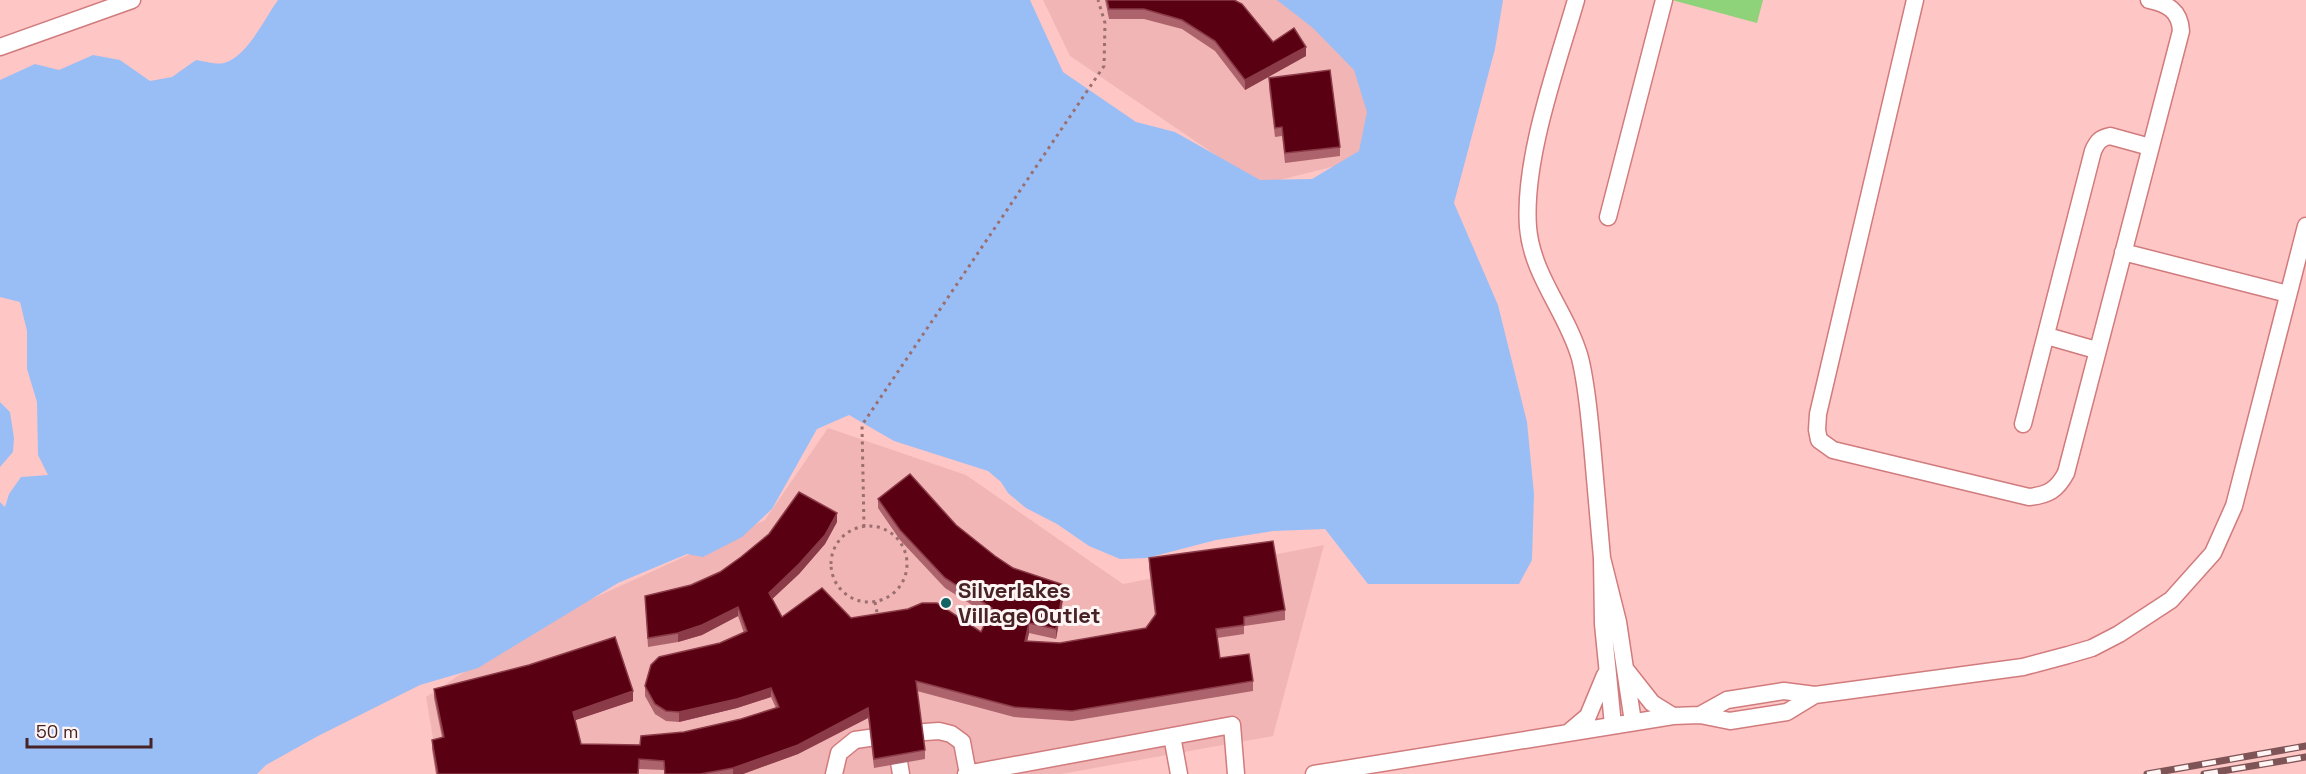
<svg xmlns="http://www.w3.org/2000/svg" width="2306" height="774" viewBox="0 0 2306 774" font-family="'Space Grotesk',sans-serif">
	<rect width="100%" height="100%" fill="#ffc6c6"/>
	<path fill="#f1b5b5" d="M1043,0H1293L1396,87L1363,159L1260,185L1070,56Z
		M828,428L966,475L1123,584L1324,545L1273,736L1061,774H439L426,697L541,622L765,520Z"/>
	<path fill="#8ed379" d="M1672,0H1763L1757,23Z"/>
	<path fill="#99bef6" d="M278,0H1030L1063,72L1136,122L1175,132L1260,180L1312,179L1359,151L1367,112L1354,70L1313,28L1277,0H1503L1495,49L1454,203L1498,305L1527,422L1534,494L1532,560L1519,584H1368L1325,529L1273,531L1216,540L1147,558L1120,559L1089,546L1057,524L1026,508L1008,493L1001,482L988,471L894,441L849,415L817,429L772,509L742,537L703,557L687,554L618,583L478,668L420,685L318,736L266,765L257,774H0V502L5,507L9,494L21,477L48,475L38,455L37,402L27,369V331L20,302L0,297V80L35,64L59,70L93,55L120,60L150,81L172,77L196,60C204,61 216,65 224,63C247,57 265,18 278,0Z
		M0,402L10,412L14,438L13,452L0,467Z"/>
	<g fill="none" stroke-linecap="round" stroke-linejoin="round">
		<defs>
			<path id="minor" d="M1576,0C1557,66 1523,159 1528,227C1532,276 1567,312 1580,358C1587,386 1589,415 1592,444C1595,482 1599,520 1602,558
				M1915,0L1818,414L1817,430L1819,440L1833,450L2029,497C2048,495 2057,490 2066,473L2181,31C2180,11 2168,4 2149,0
				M0,47L132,0
				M1608,217L1664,0
				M2123,252L2288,294
				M2047,336L2096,350
				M2023,424L2093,151C2097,142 2100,138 2110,136L2150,147
				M1626,670L1652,703L1673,716
				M1700,715L1727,700L1784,691L1815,695L2023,667L2068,655L2092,648L2119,634L2171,600L2213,553L2234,506L2306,226
				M1613,725L1603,624L1602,558L1618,622L1633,722
				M1569,732L1588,716L1605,675
				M1172,736L1179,774
				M899,762L901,774
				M834,774L839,753L855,740L897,734L939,731L951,734L962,742L968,774
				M966,774L1232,725L1236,774
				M1314,774L1673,716L1700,715L1730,721L1787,712L1815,695"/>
		</defs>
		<use href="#minor" stroke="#d17b7d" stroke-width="19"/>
		<path stroke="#9b6e6f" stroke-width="3" stroke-dasharray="3 4.5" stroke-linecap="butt" d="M831 564a38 38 0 1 1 76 0a38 38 0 1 1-76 0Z
			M864,527L862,425L1104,66L1105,23L1098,0
			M875,602L878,618"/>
		<use href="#minor" stroke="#fff" stroke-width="16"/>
		<defs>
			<path id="rail" d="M2147,774L2306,746
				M2204,774L2306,757"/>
		</defs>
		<use href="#rail" stroke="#7f5456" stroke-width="7"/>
		<use href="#rail" stroke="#fff5f4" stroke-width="4.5" stroke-dasharray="14" stroke-linecap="butt"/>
	</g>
	<path fill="#ac636c" d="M1105,0H1234L1273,42L1306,56L1245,90L1215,51L1182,29L1144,19H1109Z
		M1269,78L1340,147V156L1285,163L1282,136L1275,137L1269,88Z
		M878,499L956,525L995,556L1013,568L1064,594L1056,639L1029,633L1027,641L1060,643L1146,628L1155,616L1149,568V558L1285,610V620L1244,626V634L1217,638L1220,658L1253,681V691L1072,721L1014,717L917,691L925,750V759L874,768L868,718L798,754L743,774H664V770L639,769L638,774H436L432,749V740L442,737L434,698V689L633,701L575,720L581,744L640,745L684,732L741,719L776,708L771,697L737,708L679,722L666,721L655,714L645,696V686L720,643L744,633L738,616L702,635L678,642L648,647L645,596L691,585L837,522L825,544L799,574L772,599L782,617L851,618L981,632L988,615L945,588L900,540L878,508Z"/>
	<path fill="#8b3b48" d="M1306,47V56L1245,90V80Z
		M837,513V522L825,544L799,574L769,602V593Z
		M1064,585V594L1056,639V629Z
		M738,607V616L702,635L678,642V633Z
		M1029,623V633L1025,651V641Z
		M771,688V697L737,708L679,722V712Z
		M633,691V701L573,721V712Z
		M868,708V718L798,754L743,774H733V768Z"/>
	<path fill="#590012" stroke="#8b3b48" stroke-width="1.5" d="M1107,0H1234L1242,4L1273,42L1294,28L1306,47L1245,80L1215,41L1182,20L1144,9H1109Z
		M1330,70L1340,147L1285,153L1282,127L1275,128L1269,78Z
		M910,474L956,525L995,556L1013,568L1064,585L1056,629L1029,623L1025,641L1060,643L1146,628L1156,614L1149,558L1273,541L1285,610L1244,617V625L1216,629L1220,658L1249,654L1253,681L1072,711L1014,707L916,681L925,750L874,759L868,708L798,745L733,768L700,774H665L664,761L639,759L638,774H438L432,740L444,737L434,689L529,665L615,637L633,691L573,712L581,744L640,745L641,736L684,732L741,719L779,707L771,688L737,699L679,712L666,711L655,704L645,686L651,665L659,657L720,643L747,631L738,607L702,625L678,633L648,638L645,596L691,585L720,572L741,557L769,534L799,492L837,513L825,535L799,564L769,593L782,617L822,588L851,618L908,609L922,603H937L981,632L992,608L945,578L900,530L878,499Z"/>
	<circle fill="#136366" stroke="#fff5f4" stroke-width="2" cx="946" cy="603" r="6"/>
	<g text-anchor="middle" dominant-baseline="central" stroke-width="6" stroke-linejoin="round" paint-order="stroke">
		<g font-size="22" font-weight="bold" fill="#472325" stroke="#fff5f4" text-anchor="start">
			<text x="958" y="590">Silverlakes<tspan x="958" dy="25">Village Outlet</tspan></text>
		</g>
	</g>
	<path d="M27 738v9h124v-9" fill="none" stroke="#472325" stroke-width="3"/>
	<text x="36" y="738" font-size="18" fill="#472325" stroke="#fff5f4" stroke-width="4.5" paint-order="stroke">50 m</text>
</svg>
